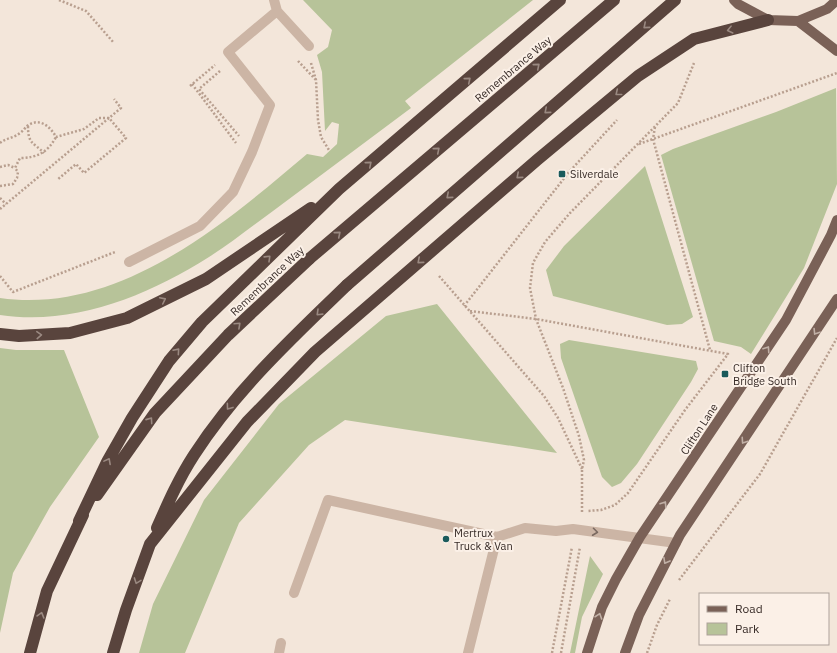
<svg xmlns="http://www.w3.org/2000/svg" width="837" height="653" viewBox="0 0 837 653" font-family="'IBM Plex Sans',sans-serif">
	<rect width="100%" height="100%" fill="#f3e6da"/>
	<path fill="#b7c399" d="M303,0H533L405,101L411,108C365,142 319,177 273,211C252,226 231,243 209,257C147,296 74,326 0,315V298C118,315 223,225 307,154L323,157L337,144L339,124L332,122L325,131L322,72L317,55L328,47L332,30Z
		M836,88L837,184L804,268L751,354L741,347L714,341L661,155L673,149L776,112Z
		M645,166L693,317L682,324L667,325L553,296L546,270L564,246Z
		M437,304L557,453L345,420L309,445L239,523L185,653H139L153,604L204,500L279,404L386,316Z
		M569,340L696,361L698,369L691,382L637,464L621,483L612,487L602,477L561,358L560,344Z
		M0,348L16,350H64L99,437L50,507L13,573L0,633Z
		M590,556L603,574L582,617L575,653H570Z"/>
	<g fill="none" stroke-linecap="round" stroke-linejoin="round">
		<path stroke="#b89f8f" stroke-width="2.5" stroke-dasharray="2 2" stroke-linecap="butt" d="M59,0L86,11L114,43
			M298,61L316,80
			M311,63L316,80L318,120L321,137L329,150
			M220,71L199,89L239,136
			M192,84L236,143
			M190,86L215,65
			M28,126C28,144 33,142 44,153
			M655,127L653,139L710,350
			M0,143C6,138 14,138 20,133C23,131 25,128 27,126C39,117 50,126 56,137L84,129L99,118H109L126,138L84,173L76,164L57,180
			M639,144L837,73
			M0,167L8,165L15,168
			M0,186L13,184L17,178L18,172L15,168L20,158C37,158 48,152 56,137
			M0,198L6,204
			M0,209L121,108L114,99
			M0,276L13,292L115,252
			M439,276L544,396L558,418L582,469
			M464,306L569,172L617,120
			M470,311L536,319L728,354L685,410L628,493L615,505L601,510L587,511
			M582,512V469L584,460L579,436L563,388L536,319L530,288L533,263L545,242L570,213L678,103L694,63
			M679,580L760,474L837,338
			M552,653L572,547
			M561,653L580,547
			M647,653L657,625L670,599"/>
		<path stroke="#ccb5a5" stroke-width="10" d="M274,0L277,11L309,46
			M129,262L200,226L233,192L252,152L270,105L228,52L277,11
			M294,593L328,500L497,537
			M279,653L281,643
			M468,653L497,537L525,528L556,531L573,529L676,543"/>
		<path stroke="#7a6157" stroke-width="10" d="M734,0L738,4L768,20L798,21L827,9L837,0
			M798,21L837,51
			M587,653L602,607L616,579L640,537L786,320L831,235L837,220
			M625,653L639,615L680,535L837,299"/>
		<path stroke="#59443d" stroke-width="12" d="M0,334L19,336L70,333L127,318L206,279L311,208
			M97,495L155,413L228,335L309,259
			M79,521L107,462L132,418L169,361L202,322L339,189L560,0
			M157,528C168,503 179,478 194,455C236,390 292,338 347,285
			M30,653L47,591L83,515
			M113,653L126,610L150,544L247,422L315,352L537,160L638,76L694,39L768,20"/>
		<path stroke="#59443d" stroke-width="12" d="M309,259L614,0
			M347,285L675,0"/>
	</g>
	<defs><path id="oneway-chevron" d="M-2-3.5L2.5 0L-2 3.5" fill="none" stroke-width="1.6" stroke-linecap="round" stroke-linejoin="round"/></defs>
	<g stroke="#9a8981">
		<use href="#oneway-chevron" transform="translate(646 26) rotate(139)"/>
		<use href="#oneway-chevron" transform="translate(730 30) rotate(166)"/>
		<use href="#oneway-chevron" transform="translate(537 66) rotate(-40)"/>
		<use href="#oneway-chevron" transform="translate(468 80) rotate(-40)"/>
		<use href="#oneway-chevron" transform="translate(618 93) rotate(141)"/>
		<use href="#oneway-chevron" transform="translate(547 111) rotate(139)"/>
		<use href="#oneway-chevron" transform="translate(437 150) rotate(-40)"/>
		<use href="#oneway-chevron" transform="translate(369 164) rotate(-40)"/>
		<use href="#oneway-chevron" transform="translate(519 176) rotate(139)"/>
		<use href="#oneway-chevron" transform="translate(449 196) rotate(139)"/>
		<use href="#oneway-chevron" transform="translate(338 234) rotate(-40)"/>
		<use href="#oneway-chevron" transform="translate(268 258) rotate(-44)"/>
		<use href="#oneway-chevron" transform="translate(420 261) rotate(139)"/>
		<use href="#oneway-chevron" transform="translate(163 300) rotate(-26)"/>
		<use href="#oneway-chevron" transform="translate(319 313) rotate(136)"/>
		<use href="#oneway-chevron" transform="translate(238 325) rotate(-43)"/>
		<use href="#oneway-chevron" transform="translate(39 335) rotate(-3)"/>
		<use href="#oneway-chevron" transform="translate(177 351) rotate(-49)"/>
		<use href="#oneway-chevron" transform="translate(229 407) rotate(126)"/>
		<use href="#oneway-chevron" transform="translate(150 420) rotate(-55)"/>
		<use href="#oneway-chevron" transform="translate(108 461) rotate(-62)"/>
		<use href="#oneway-chevron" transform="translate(137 581) rotate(110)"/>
		<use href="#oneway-chevron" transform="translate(41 615) rotate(-74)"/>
	</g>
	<g stroke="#c1b0a6">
		<use href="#oneway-chevron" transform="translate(816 332) rotate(122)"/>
		<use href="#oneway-chevron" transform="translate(767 349) rotate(-56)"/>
		<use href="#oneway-chevron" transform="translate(744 441) rotate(124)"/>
		<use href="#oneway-chevron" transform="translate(664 504) rotate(-57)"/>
		<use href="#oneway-chevron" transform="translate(666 561) rotate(119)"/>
		<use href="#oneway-chevron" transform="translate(599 616) rotate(-71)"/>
	</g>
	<use stroke="#7a6960" href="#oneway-chevron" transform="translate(595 532) rotate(7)"/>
	<g fill="#1a5b5c" stroke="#fbf0e7" stroke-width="1.5">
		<rect x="558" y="170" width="8" height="8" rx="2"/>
		<rect x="721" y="370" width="8" height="8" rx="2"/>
		<circle cx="446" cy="539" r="4"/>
	</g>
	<g text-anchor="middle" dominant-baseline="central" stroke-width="4" stroke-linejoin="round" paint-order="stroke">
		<g font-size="11" fill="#372b27" stroke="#fbf0e7">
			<text transform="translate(513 69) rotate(-40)">Remembrance Way</text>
			<text transform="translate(267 281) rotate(-43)">Remembrance Way</text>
			<text transform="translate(699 429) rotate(-57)">Clifton Lane</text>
		</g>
		<g font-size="11" fill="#372b27" stroke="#fbf0e7" text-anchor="start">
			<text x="570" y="174">Silverdale</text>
			<text x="733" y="368">Clifton<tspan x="733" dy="13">Bridge South</tspan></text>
			<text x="454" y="533">Mertrux<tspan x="454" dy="13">Truck &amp; Van</tspan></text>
		</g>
	</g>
	<rect x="699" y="593" width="130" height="52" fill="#fbf0e7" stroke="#ada19a"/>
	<rect x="707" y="606" width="20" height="6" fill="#7a6157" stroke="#ada19a"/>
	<text x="735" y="613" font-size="12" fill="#372b27">Road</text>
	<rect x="707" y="623" width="20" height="12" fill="#b7c399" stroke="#ada19a"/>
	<text x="735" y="633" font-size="12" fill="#372b27">Park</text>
</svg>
